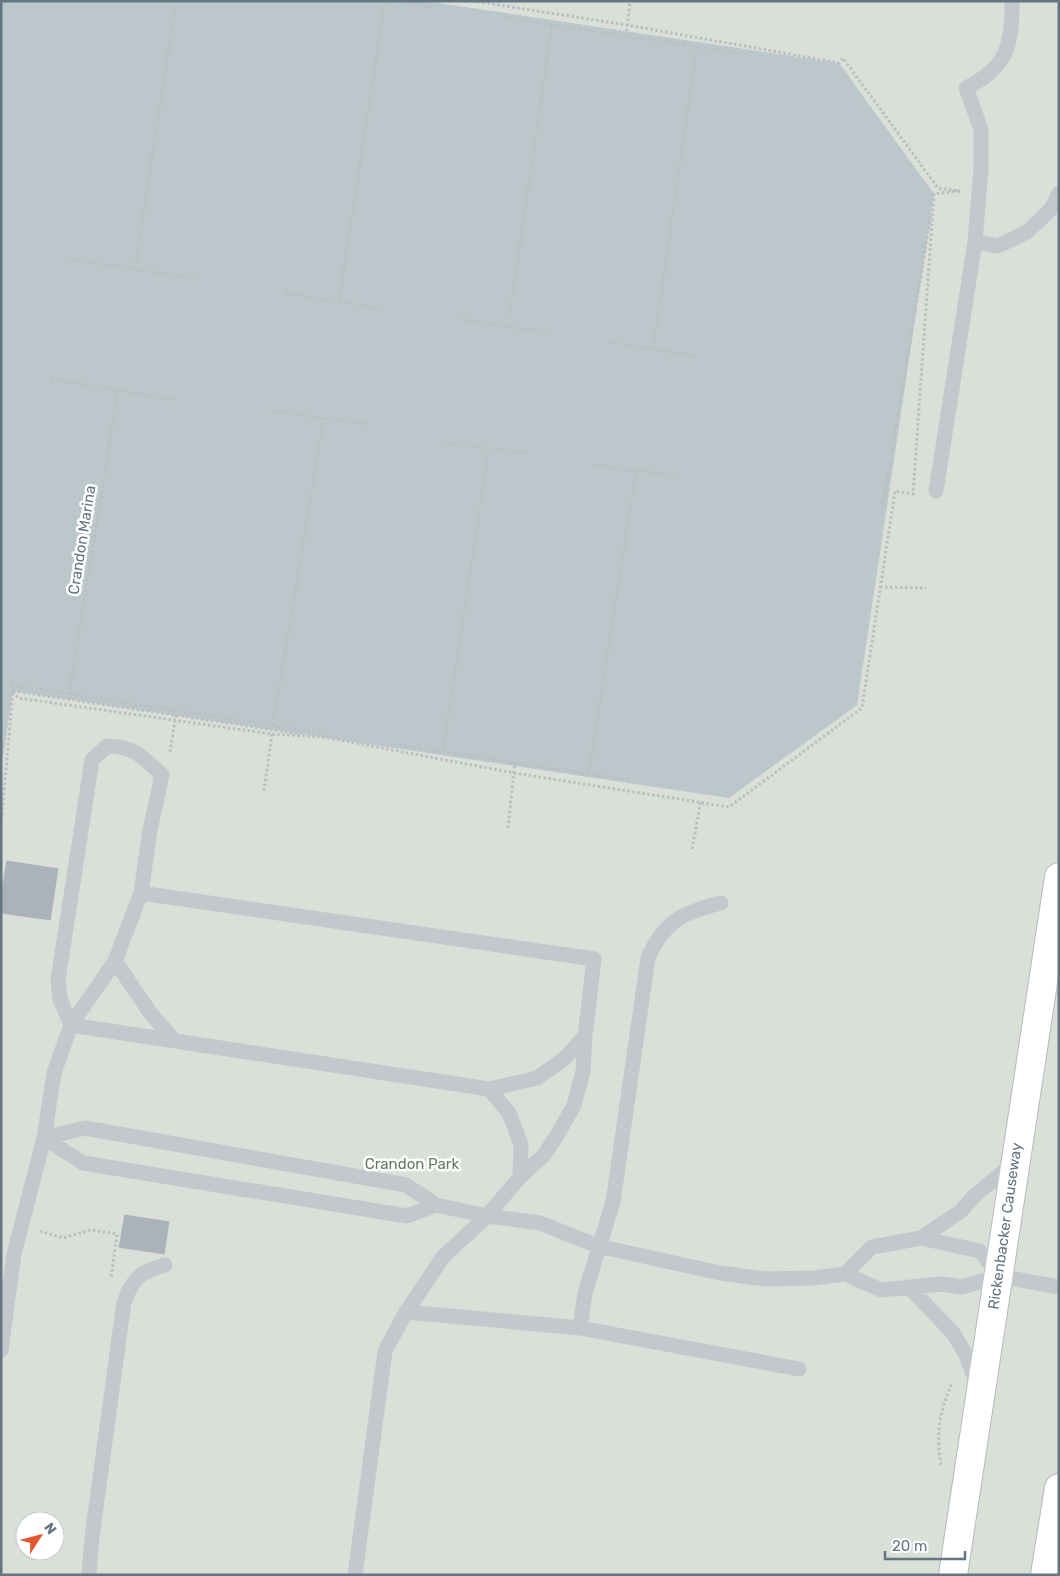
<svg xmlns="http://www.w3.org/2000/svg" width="1060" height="1576" viewBox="0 0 1060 1576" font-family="Rubik,sans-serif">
	<rect width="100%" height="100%" fill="#fafaf8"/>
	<path fill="#dadfd7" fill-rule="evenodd" d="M426,1H1059V1575H1V769L13,691L839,63ZM25,1521H55V1551H25Z"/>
	<path fill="#bbc7cb" d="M1,1H426L839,63L934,194L857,705L729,798L13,691L1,772Z"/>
	<path fill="#aab3b9" stroke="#dcdcda" d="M6,860L59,868L51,921L1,914V891Z
		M124,1214L170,1221L165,1255L118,1248Z"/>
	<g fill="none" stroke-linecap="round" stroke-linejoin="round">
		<defs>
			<path id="primary" d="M953,1575L1059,877
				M1045,1575L1059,1488"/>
		</defs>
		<use href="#primary" stroke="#b5babe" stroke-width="30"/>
		<path stroke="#bbbfc2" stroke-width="3" stroke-dasharray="2.5 2.5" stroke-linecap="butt" d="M394,1L433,7
			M505,18L740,53
			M626,36L630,1
			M68,259L195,278
			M135,269L176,1
			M285,293L385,309
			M339,301L385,1
			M460,319L549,333
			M508,326L552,25
			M610,342L695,356
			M653,349L697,47
			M51,379L176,400
			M271,411L367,424
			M442,443L531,453
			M594,465L678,476
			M883,505L931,213
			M880,587L926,588
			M11,685L321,733L324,737
			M13,691L301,734
			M69,695L118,390
			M273,725L324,418
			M399,745L630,780
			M443,751L489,448
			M170,752L176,714
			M589,773L636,471
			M264,791L272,734
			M1,825L13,691L18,698L272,734L324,737L514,773L729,807L862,708L895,491L913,494L934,194L959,191L938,188L843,58L839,63L627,25L473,1
			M508,828L515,762
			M692,849L701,801
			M40,1231L63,1238L91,1230L117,1234L111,1278
			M941,1465C936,1435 939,1409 953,1382"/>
		<path stroke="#c3c8cc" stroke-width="15" d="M975,242L998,246L1027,232L1051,209L1059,193
			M936,491L975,242L981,169V129L966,88C1008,67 1012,45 1012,1
			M115,961L151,1014L175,1041
			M489,1089L509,1113L521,1144L520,1177
			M44,1138L85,1128L406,1185L436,1205L487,1216L540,1223L598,1246L720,1273L765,1279L814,1278L845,1274L881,1290L941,1284L962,1287L999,1276L1059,1287
			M44,1138L83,1163L407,1216L436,1205
			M921,1238L961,1211L974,1196L1014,1163
			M845,1274L872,1247L921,1238L980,1251L999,1276
			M911,1289L953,1333L966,1355L978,1387
			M406,1312L580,1328L799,1369
			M580,1328L585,1293L613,1202L648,958C664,921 684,912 721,903
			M1,1350L14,1254L44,1138L54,1073L71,1025L115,961L141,893L150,830L162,775C143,757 134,746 107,746L92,760L58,980L60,999L71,1025L489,1089L537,1078L564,1059L585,1036L594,959L141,893
			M89,1575L92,1537L124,1302C133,1278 140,1272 165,1265
			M355,1575L385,1351L406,1312L443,1257L487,1216L520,1177L544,1155L558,1134L574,1105L583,1071L585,1036"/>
		<use href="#primary" stroke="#fff" stroke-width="28"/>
	</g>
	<g text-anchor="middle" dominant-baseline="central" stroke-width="5" stroke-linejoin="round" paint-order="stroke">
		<g font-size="15" fill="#657683" stroke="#fff">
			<text transform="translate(82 540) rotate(-81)">Crandon Marina</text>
			<text transform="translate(1005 1226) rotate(-82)">Rickenbacker Causeway</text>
		</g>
		<g font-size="15" fill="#687a64" stroke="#fff">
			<text x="412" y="1164">Crandon Park</text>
		</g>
	</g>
	<rect width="1060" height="1576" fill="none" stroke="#657683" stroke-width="5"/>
	<g transform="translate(40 1536) rotate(54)"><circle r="24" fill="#ffffff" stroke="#c1c8cd"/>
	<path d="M0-4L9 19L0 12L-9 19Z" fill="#e4572e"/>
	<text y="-8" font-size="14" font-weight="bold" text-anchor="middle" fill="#657683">N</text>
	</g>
	<path d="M885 1551v8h80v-8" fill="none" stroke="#657683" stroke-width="2.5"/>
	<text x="892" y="1551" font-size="15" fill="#657683" stroke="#ffffff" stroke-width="4" paint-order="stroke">20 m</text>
</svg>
